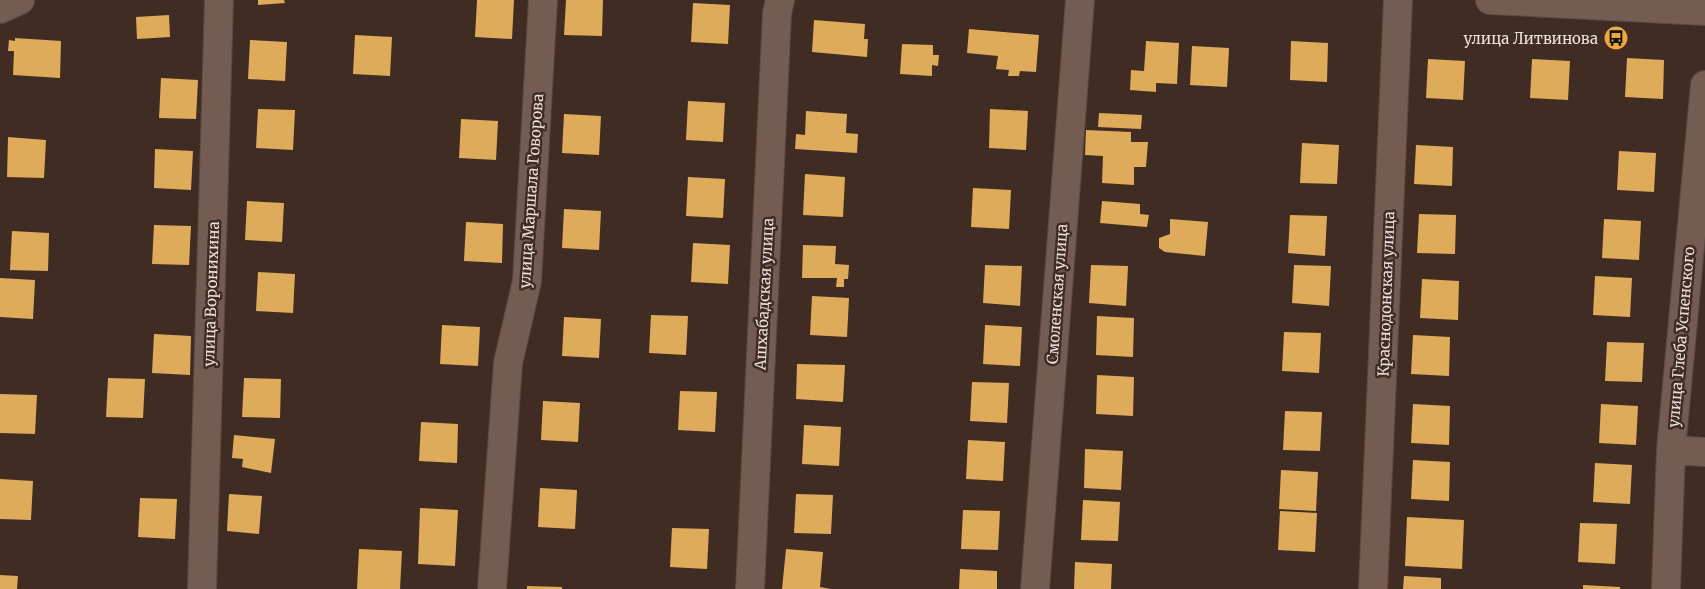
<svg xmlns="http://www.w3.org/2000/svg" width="1705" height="589" viewBox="0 0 1705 589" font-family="Merriweather,serif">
	<rect width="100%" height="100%" fill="#412c24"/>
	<path fill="#deab5b" d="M258,0H284L285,3L258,5Z
		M477,0H514L512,39L475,37Z
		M566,0H603L602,36L564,35Z
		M693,3L730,5L728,44L691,42Z
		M169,15L170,37L137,39L136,17Z
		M814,20L865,24L864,39H868L867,57L812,52Z
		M969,29L1039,35L1036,72L1020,71L1019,76H1008L1009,70L996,69L998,56L967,53Z
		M355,35L392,37L390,76L353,74Z
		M15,38L61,41L60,78L13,75L14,51H8L9,40L15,41Z
		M250,40L287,42L285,81L248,79Z
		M1146,41L1179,43L1177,84L1156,83V92L1130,90L1131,70L1144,71Z
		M1291,41L1328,43L1327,82L1290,80Z
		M902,44L933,45V55H939L938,66L932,65V76L900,74Z
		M1192,46L1229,48L1227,87L1190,85Z
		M1627,58L1664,60L1663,99L1625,97Z
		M1428,59L1465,61L1463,100L1426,98Z
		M1532,59L1570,61L1568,100L1530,98Z
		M161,78L198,80L196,119L159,118Z
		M688,101L725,103L723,142L686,140Z
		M258,109L295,110L293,150L256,148Z
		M990,109L1028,111L1026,150L989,148Z
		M806,111L847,114L846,133L858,134L857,153L795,149L796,134L805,135Z
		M1099,113L1142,115L1141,129L1098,127Z
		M564,114L601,116L599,155L562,153Z
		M461,119L498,121L496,160L459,158Z
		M1086,130L1131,132V142H1148L1146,167H1134V185L1102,183L1103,156L1085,155Z
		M8,137L46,140L44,178L7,177Z
		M1302,143L1339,145L1337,184L1300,183Z
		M1416,145L1453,147L1452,186L1414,184Z
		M155,149L193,151L191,190L154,188Z
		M1619,151L1656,153L1654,192L1617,190Z
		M805,174L845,177L843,217L803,215Z
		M688,177L725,179L723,218L686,216Z
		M973,188L1011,190L1009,229L971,227Z
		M247,201L284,203L282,242L245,240Z
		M1102,201L1140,204V214L1149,215L1147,227L1100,223Z
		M564,209L601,211L599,250L562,248Z
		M1419,214L1456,215L1455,254L1417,253Z
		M1290,215L1327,216L1325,256L1288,253Z
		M1170,219L1208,222L1205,256L1165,252L1159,248V238L1170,234Z
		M1604,219L1641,221L1639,260L1602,258Z
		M466,222L503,224L502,263L464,261Z
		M154,225L191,226L189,265L152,264Z
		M12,231L49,233L48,271L10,270Z
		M693,243L730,245L728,284L691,282Z
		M803,245L836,246L835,264L849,265L848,279H844V287H836L837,278H802Z
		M985,265L1022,266L1020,306L983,303Z
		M1091,265L1128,266L1126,306L1089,303Z
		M1294,265L1331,266L1329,306L1292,303Z
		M258,272L295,274L293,313L256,311Z
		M1595,276L1632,278L1630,317L1593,315Z
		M0,278L35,280L33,319L0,317Z
		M1422,279L1459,281L1458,320L1420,318Z
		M812,296L849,298L847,337L810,335Z
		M651,315L688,316L686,355L649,353Z
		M1097,316L1134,318L1133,357L1096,355Z
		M564,317L601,319L599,358L562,356Z
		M442,325L480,327L478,366L440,364Z
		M985,325L1022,327L1020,366L983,364Z
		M1284,332L1321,333L1319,373L1282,371Z
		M154,334L191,336L190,375L152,373Z
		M1413,335L1450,337L1449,376L1411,374Z
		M1607,342L1644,343L1642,382L1605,381Z
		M797,364L845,365L843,402L796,399Z
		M1097,375L1134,377L1133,416L1096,414Z
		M108,378L145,379L143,418L106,417Z
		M244,378L281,379L280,418L242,417Z
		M972,382L1009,383L1007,423L970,421Z
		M680,391L717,392L715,432L678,430Z
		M0,394L37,395L35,434L0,433Z
		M543,401L580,403L578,442L541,440Z
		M1413,404L1450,406L1449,445L1411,443Z
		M1601,404L1638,406L1636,445L1599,443Z
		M1285,411L1322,412L1320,451L1283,450Z
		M421,422L458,424L457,463L419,461Z
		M804,425L841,427L839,466L802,464Z
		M234,435L275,439L271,473L242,467L243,459L232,458Z
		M968,440L1005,442L1003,481L966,479Z
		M1085,449L1123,451L1121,490L1084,488Z
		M1413,460L1450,462L1449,501L1411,499Z
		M1595,463L1632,465L1630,504L1593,502Z
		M1281,470L1318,472L1316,511L1279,509Z
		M0,479L33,481L31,520L0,519Z
		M540,488L577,490L575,529L538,527Z
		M229,494L262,496L259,534L227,531Z
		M796,494L833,495L831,534L794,533Z
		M140,498L177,499L175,539L138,537Z
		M1083,500L1120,502L1118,541L1081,540Z
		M420,508L458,510L455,566L418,564Z
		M963,510L1000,511L998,550L961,549Z
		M1280,511L1317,513L1315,552L1278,550Z
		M1407,517L1464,520L1462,569L1405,566Z
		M1580,523L1617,524L1615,564L1578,562Z
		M672,528L709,529L707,569L670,567Z
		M359,549L402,551L400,589H357Z
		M786,549L823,552L820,587L831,589H782Z
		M1075,562L1112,564L1111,589H1074Z
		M960,569L997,571V589H959Z
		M0,575L18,576L17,589H0Z
		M1404,576L1441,578V589H1403Z
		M1583,585L1620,587V589H1583Z
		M527,586L562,587V589H527Z"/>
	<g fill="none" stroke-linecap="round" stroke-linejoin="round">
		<defs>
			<path id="minor" d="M1490,0L1705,11
				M0,9L20,0
				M1671,450L1705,452
				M202,589L219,0
				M492,589L508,363L527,281L543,0
				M750,589L777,13L780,0
				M1035,589L1080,0
				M1373,589L1398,0
				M1666,589L1671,450L1705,85"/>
		</defs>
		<use href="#minor" stroke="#5a4942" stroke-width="30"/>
		<use href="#minor" stroke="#745c53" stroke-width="28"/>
	</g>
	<defs>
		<symbol id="bus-disc" viewBox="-11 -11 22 22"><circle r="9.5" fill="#eca93a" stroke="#412c24"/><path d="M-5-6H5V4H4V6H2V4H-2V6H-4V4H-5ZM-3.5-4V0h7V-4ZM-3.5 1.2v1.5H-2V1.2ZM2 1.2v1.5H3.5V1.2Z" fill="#111"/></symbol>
	</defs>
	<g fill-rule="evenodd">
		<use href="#bus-disc" x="1602" y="24" width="28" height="28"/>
	</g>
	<g text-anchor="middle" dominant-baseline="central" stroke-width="5" stroke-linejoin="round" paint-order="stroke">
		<g font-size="15" fill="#eddfda" stroke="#412c24" text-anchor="end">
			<text x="1598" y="38">улица Литвинова</text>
		</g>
		<g font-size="15" fill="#eddfda" stroke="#412c24">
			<text transform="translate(531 191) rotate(-86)">улица Маршала Говорова</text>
			<text transform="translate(211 294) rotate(-88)">улица Воронихина</text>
			<text transform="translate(764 294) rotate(-87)">Ашхабадская улица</text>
			<text transform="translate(1057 294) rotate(-86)">Смоленская улица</text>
			<text transform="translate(1386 294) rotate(-88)">Краснодонская улица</text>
			<text transform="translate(1681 337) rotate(-85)">улица Глеба Успенского</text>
		</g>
	</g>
</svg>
